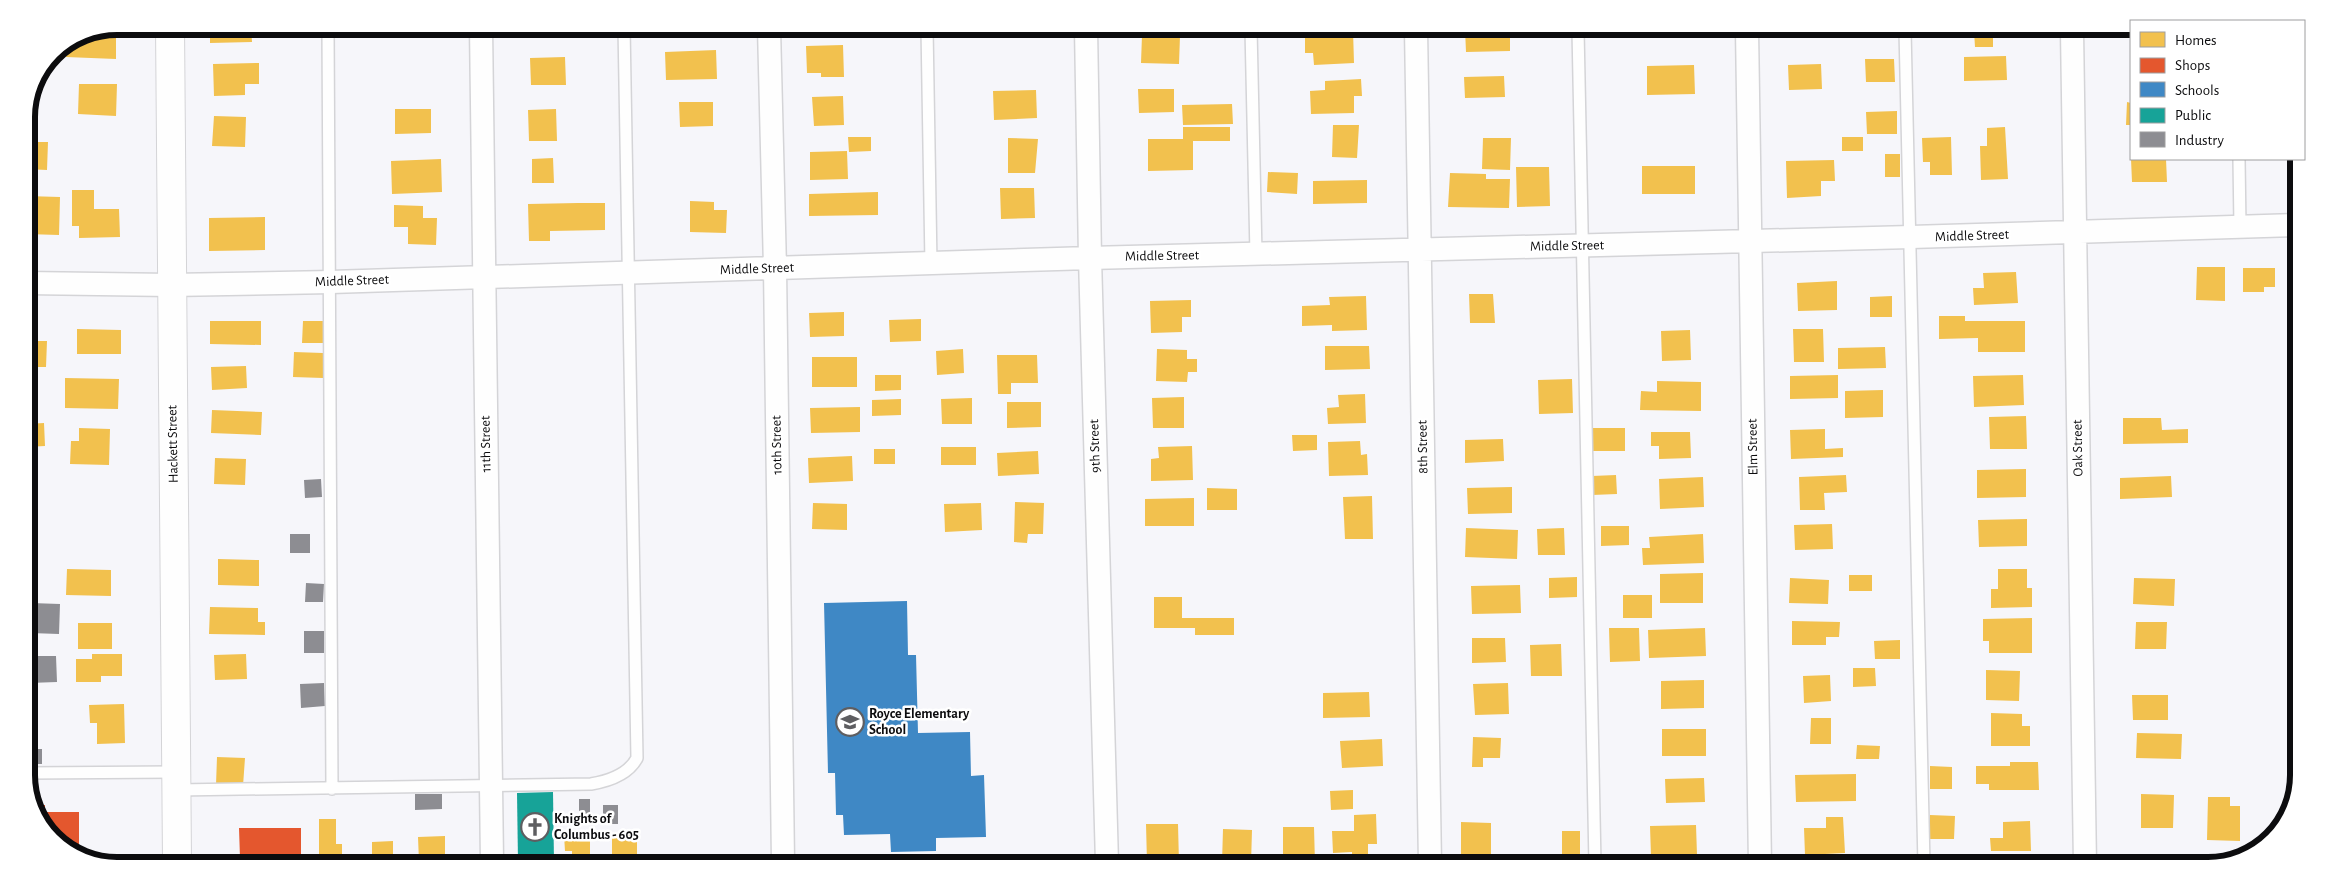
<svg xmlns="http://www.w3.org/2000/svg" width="2325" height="892" viewBox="0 0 2325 892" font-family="'Alegreya Sans',sans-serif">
	<rect width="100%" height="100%" fill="#f6f6fa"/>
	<path fill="#f2c14e" d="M210,26L251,27L252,42L210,43Z
		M396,27H429V36L396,37Z
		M524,27H566L567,33L524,34Z
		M674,28H721V30L674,32Z
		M1465,29H1510V51L1466,52Z
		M96,30L116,31V59L66,57L67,44L83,33Z
		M1353,30L1354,63L1314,65L1313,53H1305V32Z
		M1529,30H1551V34H1529Z
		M1974,31H2007V38H1993V47H1975Z
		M1142,35L1180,36L1179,64L1141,63Z
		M843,45L844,77H821V73H807L806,46Z
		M716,50L717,79L666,80L665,52Z
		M2006,56L2007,80L1964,81V57Z
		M565,57L566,85H531L530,58Z
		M1865,59H1894L1895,82H1866Z
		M259,63V84H245V95L214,96L213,64Z
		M1821,64L1822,89L1789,90L1788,65Z
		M1694,65L1695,94L1647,95V66Z
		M1504,76L1505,97L1465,98L1464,77Z
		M1361,79L1362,96H1354V113L1311,114L1310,91L1325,90V81Z
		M79,84H117L116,116L78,114Z
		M1138,89H1174V112L1139,113Z
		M1036,90L1037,118L994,120L993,91Z
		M843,96L844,125L814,126L812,97Z
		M679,102H713V126L680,127Z
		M2127,102L2131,103V125H2126Z
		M1232,104L1233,124L1183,125L1182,105Z
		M395,109H431V133L395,134Z
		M556,109L557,141H529L528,110Z
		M1897,111V134H1867L1866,112Z
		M214,116L246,117L245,147L212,146Z
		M1333,125H1359L1357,158L1332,157Z
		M1183,127H1230V141H1193V170L1148,171V139H1183Z
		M2005,127L2008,179L1981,180L1980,146H1987V128Z
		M848,137H871V151L849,152Z
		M1842,137H1863V151H1842Z
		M1951,137L1952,175H1930V162H1923L1922,138Z
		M1008,138L1038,139L1035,173H1008Z
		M1483,138H1511L1510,170L1482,169Z
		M26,142H48L47,170L26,169Z
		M847,151L848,179L810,180V152Z
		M1885,154H1900V177H1885Z
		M553,158L554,183H532V159Z
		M441,159L442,192L392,194L391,161Z
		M2131,159H2166L2167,182H2132Z
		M2293,159H2298V174H2293Z
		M1834,160L1835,181H1821V196L1787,198L1786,161Z
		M1642,166H1695V194H1642Z
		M1516,167H1549L1550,206L1517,207Z
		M1268,172L1298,173L1297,194L1267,192Z
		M1450,173L1486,174V179H1510L1509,208L1448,207Z
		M1367,180V203L1313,204V181Z
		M1000,188H1034L1035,218L1001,219Z
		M72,190H94V209H119L120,237L79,238V226H72Z
		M878,192V215L809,216V194Z
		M26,196L60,197L59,235L26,234Z
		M690,201L714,202V210H727L726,233L690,232Z
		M578,203H605V230L550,231V241H529L528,204Z
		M394,205L423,206V218H437L436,245L408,244V227H394Z
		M265,217V250L209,251V218Z
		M2197,267H2225V301L2196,300Z
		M2243,268H2275V287H2264V292H2243Z
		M2016,272L2018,303L1974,305L1973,288H1984L1983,273Z
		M1837,281V310L1798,311L1797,283Z
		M1469,294H1493L1495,323H1470Z
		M1366,296L1367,330L1332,331V325L1302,326V306L1330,305L1329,297Z
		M1892,296V317H1870V297Z
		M1191,300V317H1182V332L1151,333L1150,301Z
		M844,312V336L810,337L809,313Z
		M1939,316H1965V321H2025V352H1978V338L1939,339Z
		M921,319V341L890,342L889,320Z
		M210,321H261V345L210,344Z
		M303,321H325V343H302Z
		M77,329L121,330V354H77Z
		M1793,329H1823L1824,362H1794Z
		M1690,330L1691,360L1662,361L1661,331Z
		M26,341H47L46,367H26Z
		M1325,346H1369L1370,369L1325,370Z
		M1885,347L1886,368L1838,369V348Z
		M963,349L964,373L937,375L936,351Z
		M1157,349L1187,350V359H1197V372H1188L1187,382L1156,381Z
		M294,352L323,353V378L293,377Z
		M997,355H1037L1038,383H1011V394H998Z
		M812,357H857V387H812Z
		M246,366L247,388L212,390L211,367Z
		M875,375H901V390L875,391Z
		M1838,375V398L1790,399V376Z
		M2023,375L2024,405L1974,407L1973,376Z
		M65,378L119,379L118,409L65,408Z
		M1572,379L1573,413L1539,414L1538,380Z
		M1657,381L1701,382V411L1640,410L1641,391L1657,392Z
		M1883,390V417L1845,418V391Z
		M1365,394L1366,423L1328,424L1327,408L1339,407L1338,395Z
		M1184,397V428H1153L1152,398Z
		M972,398V424H942L941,399Z
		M901,399V415L872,416V400Z
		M1007,402H1041V427L1007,428Z
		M2294,402H2297L2296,425H2295Z
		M860,407V432L811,433L810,408Z
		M212,410L262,412L261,435L211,433Z
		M2026,416L2027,449H1990L1989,417Z
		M2123,418H2161L2162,430L2188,429V443L2123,444Z
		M44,423L45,446L26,447V424Z
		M79,428L110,429L109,465L70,464L71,441H79Z
		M1592,428H1625V451H1592Z
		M1825,429V449L1843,448V457L1791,459L1790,430Z
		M1651,432H1690L1691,458L1659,459V446H1651Z
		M1292,435H1317V450L1293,451Z
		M1503,439L1504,461L1465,463V440Z
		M1360,441L1361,455L1367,454L1368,475L1329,476L1328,442Z
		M1192,446L1193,480L1151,481V459L1159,458L1158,447Z
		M941,447H976V465H941Z
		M874,449H895V464H874Z
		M1038,451L1039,474L998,476L997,453Z
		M852,456L853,481L809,483L808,458Z
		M215,458L246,459L245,485L214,484Z
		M2289,461H2296V493H2289Z
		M2026,469V497L1977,498V470Z
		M1616,475L1617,494L1592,495V476Z
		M1846,475L1847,492L1824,493L1825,510H1800L1799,477Z
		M2171,476L2172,497L2120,499V478Z
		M1703,477L1704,507L1660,509L1659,479Z
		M1512,487V513L1468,514L1467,488Z
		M1207,488L1237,489V510H1207Z
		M1372,496L1373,539H1345L1343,497Z
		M1194,498V526H1145V499Z
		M1015,502L1044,503L1043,534H1028L1027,543L1014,542Z
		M813,503L847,504V530L812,529Z
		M981,503L982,530L945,532L944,504Z
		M2027,519V546L1979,547L1978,520Z
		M1832,524L1833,549L1795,550L1794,525Z
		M1601,526H1629V545L1601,546Z
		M1466,528L1518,530L1517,559L1465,557Z
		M1564,528L1565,555H1538L1537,529Z
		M1703,534L1704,563L1643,565L1642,548H1650L1649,537Z
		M218,559L259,560V586L218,585Z
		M67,569L111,570V596L66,595Z
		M1998,569H2027V588H2032V607L1991,608V589H1998Z
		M1703,573V603H1660V574Z
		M1849,575H1872V591H1849Z
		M1577,577V597L1549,598V578Z
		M1790,578L1829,580L1828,604L1789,603Z
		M2134,578L2175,579L2174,606L2133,604Z
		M1520,585L1521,613L1472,614L1471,586Z
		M1623,595H1652V618H1623Z
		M1154,597H1182V618H1234V635H1195V628H1154Z
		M210,607L258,608V622H265V635L209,634Z
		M2032,618V653H1989V641H1983V619Z
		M1792,621L1840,622L1839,637H1826V645H1792Z
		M2136,622H2167L2166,649H2135Z
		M78,623H112V649H78Z
		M1609,628H1639L1640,661L1610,662Z
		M1705,628L1706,656L1649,658L1648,630Z
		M1472,638H1505L1506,662L1472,663Z
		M1900,640V659H1875L1874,641Z
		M1561,644L1562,676H1531L1530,645Z
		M92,654H122V676H101V682H76V659H92Z
		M246,654L247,679L215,680L214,655Z
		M1853,668H1875L1876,686L1853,687Z
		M1986,670L2020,671L2019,701L1986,700Z
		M1830,675L1831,701L1804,703L1803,676Z
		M1704,680V708L1661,709V681Z
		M1508,683L1509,714L1475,715L1473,684Z
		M1369,692L1370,717L1323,718V693Z
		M2132,695H2168V720H2133Z
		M124,704L125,743L97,744V723H90L89,705Z
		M1991,713L2022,714V726H2030V746H1991Z
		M1811,718H1831V744H1810Z
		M1662,729H1706V756H1662Z
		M2137,733L2182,734L2181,759L2136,758Z
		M1473,737L1501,738L1500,758H1483V767H1472Z
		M1382,739L1383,766L1342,768L1340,741Z
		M1857,745L1880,746L1879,759H1856Z
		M217,757L245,758L243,786L216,785Z
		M2010,762H2038L2039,790H1989V784H1976V766H2010Z
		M1930,766L1952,767V789H1930Z
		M1856,774V801L1796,802L1795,775Z
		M1704,778L1705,802L1666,803L1665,779Z
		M1353,790V809L1331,810L1330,791Z
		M2141,794L2174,795L2173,828H2141Z
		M2208,797H2230V806H2240V841L2207,840Z
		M1376,814L1377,844H1368V861L1352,862V852L1333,853L1332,831H1354V815Z
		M1930,815L1955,816L1954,839H1929Z
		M1826,817H1843L1845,853L1805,855L1804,828H1826Z
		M319,819H336V844H342V861H319Z
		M2030,821L2031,851H1991L1990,838H2003V822Z
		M1461,822L1491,823V856L1461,855Z
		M1146,824H1178L1179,863H1147Z
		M1696,825L1697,855L1651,856L1650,826Z
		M1283,827H1314L1315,864H1283Z
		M1223,829L1252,830L1251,864L1222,863Z
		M1562,831H1580V860H1562Z
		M590,834V861H572V851H565L564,835Z
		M612,834H637V862H612Z
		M445,836V862H419L418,837Z
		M393,841V862L372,861V842Z"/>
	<path fill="#e4572e" d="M36,805H45V812H79V844H65L45,830Z
		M239,828H301V857L240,858Z"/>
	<path fill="#3f88c5" d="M907,601L908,655H916L918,733L970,732L971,776L984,775L986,837L936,838V851L891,852L890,834L844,835L843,815H836L835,773H828L824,603Z"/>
	<path fill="#17a398" d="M553,792L554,862H518L517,793Z"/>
	<path fill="#8d8d92" d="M321,479L322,497L305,498L304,480Z
		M290,534H310V553H290Z
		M306,583L324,584L323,602H305Z
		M31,603L60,604L59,634L30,633Z
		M304,631H324V653H304Z
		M29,656H56L57,682L29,683Z
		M324,683L325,706L301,708L300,684Z
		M26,749H42V764H26Z
		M415,794H442V809L415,810Z
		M579,799H590V822H579Z
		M603,805H618V824H603Z"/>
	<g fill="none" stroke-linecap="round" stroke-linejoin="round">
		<defs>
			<path id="lane" d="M328,27L332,789
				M927,28L931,264
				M1251,29L1256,254
				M1578,30L1595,864
				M1905,30L1924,865
				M2239,159L2240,227
				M26,773L176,772
				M177,790L591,784C609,781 628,775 637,758L624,27"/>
			<path id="street" d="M481,27L492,862
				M769,28L775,268L783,862
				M1086,28L1090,258L1107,863
				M1416,29L1430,864
				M1747,30L1760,865
				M2072,31L2085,865
				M26,283L171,285L331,282L1090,258L1911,237L2298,225"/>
			<path id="secondary" d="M170,26L177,861"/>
		</defs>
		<use href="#lane" stroke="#d4d4d7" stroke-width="14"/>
		<use href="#street" stroke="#d4d4d7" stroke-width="25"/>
		<use href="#secondary" stroke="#d4d4d7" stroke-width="30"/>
		<use href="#lane" stroke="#fefefe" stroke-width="11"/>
		<use href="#street" stroke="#fefefe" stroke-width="22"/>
		<use href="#secondary" stroke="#fefefe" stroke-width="28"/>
	</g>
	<defs>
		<symbol id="school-ring" viewBox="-11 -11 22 22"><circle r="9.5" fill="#fff" stroke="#5e5e61" stroke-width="1.5"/><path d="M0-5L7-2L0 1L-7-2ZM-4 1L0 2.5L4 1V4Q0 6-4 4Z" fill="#5e5e61"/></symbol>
		<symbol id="church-ring" viewBox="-11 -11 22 22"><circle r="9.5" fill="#fff" stroke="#5e5e61" stroke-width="1.5"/><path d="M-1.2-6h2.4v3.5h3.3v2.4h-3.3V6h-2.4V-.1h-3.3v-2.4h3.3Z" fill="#5e5e61"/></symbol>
	</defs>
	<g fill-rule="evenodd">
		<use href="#school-ring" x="834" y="706" width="32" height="32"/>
		<use href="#church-ring" x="519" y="811" width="32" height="32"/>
	</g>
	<g text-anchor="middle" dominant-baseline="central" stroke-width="5" stroke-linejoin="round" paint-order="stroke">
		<g font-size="14" fill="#0c0c0e" stroke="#fff">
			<text transform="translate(1972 236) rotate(-2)">Middle Street</text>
			<text transform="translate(1567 246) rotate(-1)">Middle Street</text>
			<text transform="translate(1162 256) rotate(-1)">Middle Street</text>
			<text transform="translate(757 269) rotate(-2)">Middle Street</text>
			<text transform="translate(352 281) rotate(-2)">Middle Street</text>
			<text transform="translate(173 444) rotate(-91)">Hackett Street</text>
			<text transform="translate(486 444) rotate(-91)">11th Street</text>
			<text transform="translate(777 445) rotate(-91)">10th Street</text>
			<text transform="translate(1095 446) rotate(-92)">9th Street</text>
			<text transform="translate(1423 447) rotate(-91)">8th Street</text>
			<text transform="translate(1753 447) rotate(-91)">Elm Street</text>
			<text transform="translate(2078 448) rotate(-91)">Oak Street</text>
		</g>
		<g font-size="14" font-weight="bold" fill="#0c0c0e" stroke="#fff" text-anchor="start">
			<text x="869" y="714">Royce Elementary<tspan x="869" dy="16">School</tspan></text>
			<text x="554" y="819">Knights of<tspan x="554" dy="16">Columbus - 605</tspan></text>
		</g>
	</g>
	<path d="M0 0H2325V892H0ZM117 35H2208A82 82 0 0 1 2290 117V775A82 82 0 0 1 2208 857H117A82 82 0 0 1 35 775V117A82 82 0 0 1 117 35Z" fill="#fff" fill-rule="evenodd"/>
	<path fill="none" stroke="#0c0c0e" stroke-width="6" d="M117 35H2208A82 82 0 0 1 2290 117V775A82 82 0 0 1 2208 857H117A82 82 0 0 1 35 775V117A82 82 0 0 1 117 35Z"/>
	<rect x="2130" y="20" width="175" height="140" fill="#ffffff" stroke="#9e9e9f"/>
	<rect x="2140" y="32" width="25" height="15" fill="#f2c14e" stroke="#9e9e9f"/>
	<text x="2175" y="45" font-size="15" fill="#0c0c0e">Homes</text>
	<rect x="2140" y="58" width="25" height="15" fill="#e4572e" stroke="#9e9e9f"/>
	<text x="2175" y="70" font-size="15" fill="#0c0c0e">Shops</text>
	<rect x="2140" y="82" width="25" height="15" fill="#3f88c5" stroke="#9e9e9f"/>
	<text x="2175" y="95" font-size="15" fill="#0c0c0e">Schools</text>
	<rect x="2140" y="108" width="25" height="15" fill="#17a398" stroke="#9e9e9f"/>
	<text x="2175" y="120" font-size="15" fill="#0c0c0e">Public</text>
	<rect x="2140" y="132" width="25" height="15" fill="#8d8d92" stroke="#9e9e9f"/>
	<text x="2175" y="145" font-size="15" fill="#0c0c0e">Industry</text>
</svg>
